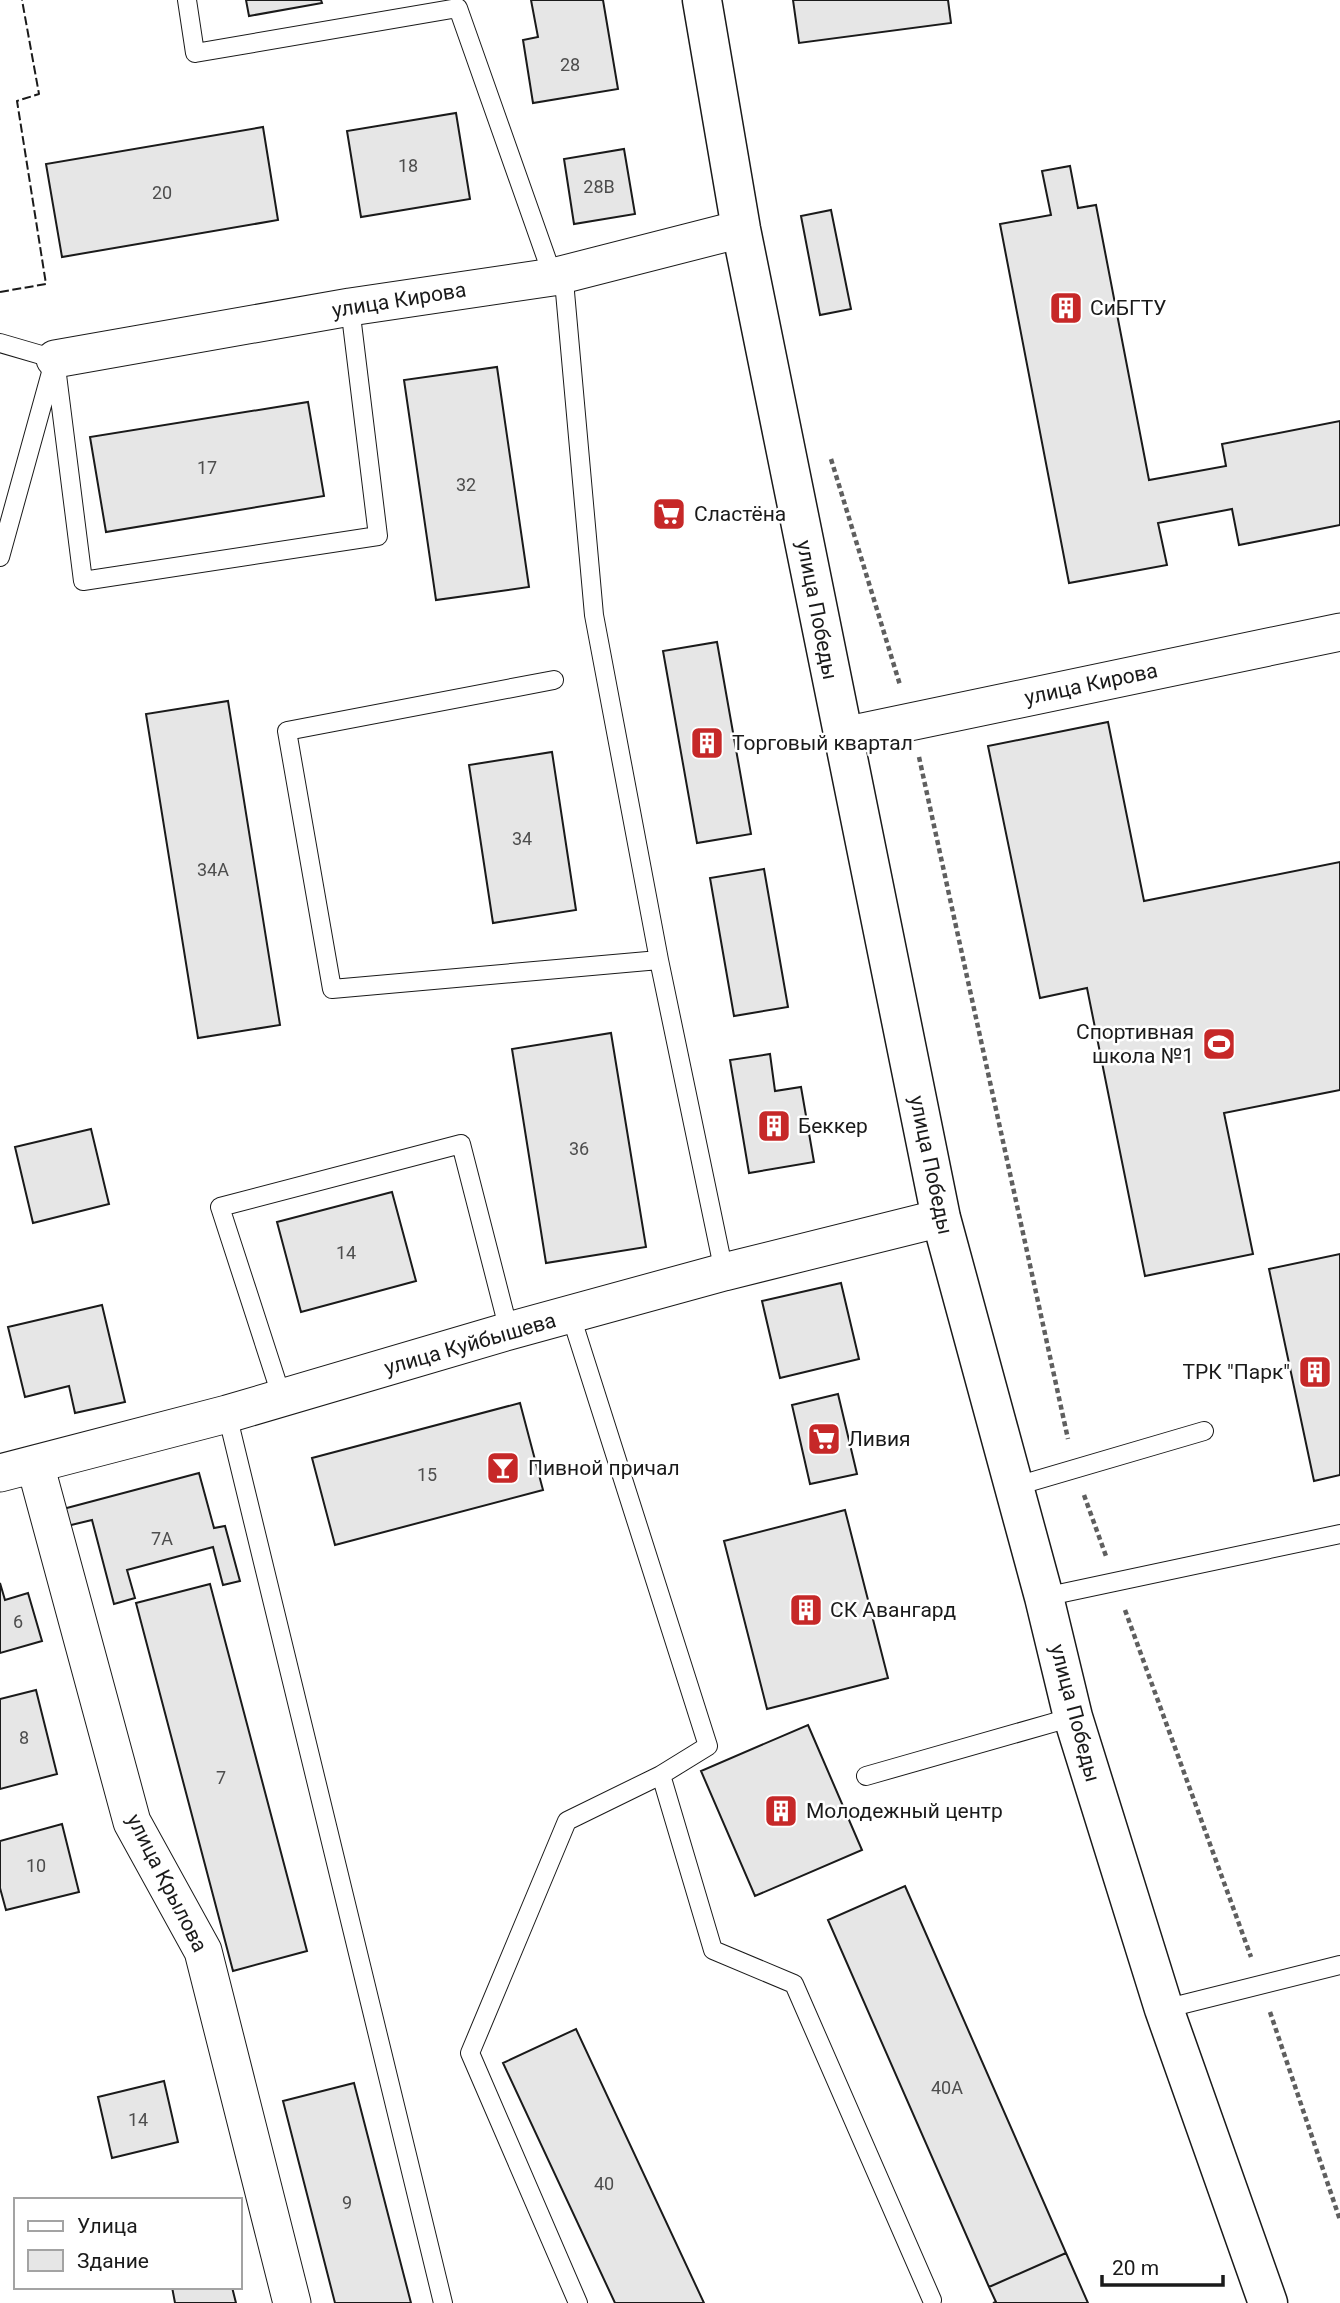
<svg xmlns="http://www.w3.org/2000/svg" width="1340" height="2303" viewBox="0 0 1340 2303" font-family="Roboto,sans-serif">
	<rect width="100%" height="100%" fill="#fff"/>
	<path fill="#e6e6e6" stroke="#1a1a1a" stroke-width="2" d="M246,0H321L322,3L249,16Z
		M531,0H603L618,89L533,103L523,40L538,37Z
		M793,0H948L951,23L799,43Z
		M456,113L470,199L361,217L347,131Z
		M263,127L278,220L62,257L46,164Z
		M624,149L635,214L574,224L564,159Z
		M1070,166L1078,208L1096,205L1149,480L1226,466L1222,444L1340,421V525L1239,545L1232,509L1158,523L1167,565L1069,583L1000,224L1051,215L1042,171Z
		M831,210L851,309L820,315L801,216Z
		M497,367L529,587L436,600L404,380Z
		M308,402L324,496L106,532L90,437Z
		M717,642L751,834L697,843L663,651Z
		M228,701L280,1025L198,1038L146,714Z
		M1108,722L1144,901L1340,862V1090L1224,1113L1253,1254L1145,1276L1087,988L1040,998L988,746Z
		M552,752L576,910L493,923L469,765Z
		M764,869L788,1007L734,1016L710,878Z
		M611,1033L646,1247L546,1263L512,1049Z
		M770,1054L775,1091L801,1087L814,1162L749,1173L730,1060Z
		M91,1129L109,1204L33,1223L15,1147Z
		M392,1192L416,1281L301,1312L277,1222Z
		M1340,1254V1475L1314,1481L1269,1269Z
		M841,1283L859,1359L780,1378L762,1301Z
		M102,1305L125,1402L75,1413L69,1386L25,1397L8,1327Z
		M838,1394L857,1474L810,1484L792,1405Z
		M520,1403L543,1490L335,1545L312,1458Z
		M199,1473L214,1528L225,1526L240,1581L223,1585L213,1547L127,1570L135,1598L114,1604L92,1520L67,1526L63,1509Z
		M845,1510L888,1678L767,1709L724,1541Z
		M0,1583L5,1600L28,1593L42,1641L0,1653Z
		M210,1584L307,1951L233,1971L136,1603Z
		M36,1690L57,1774L0,1789V1699Z
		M808,1725L862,1850L755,1896L701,1771Z
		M62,1824L79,1892L6,1910L0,1888V1841Z
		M905,1886L1066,2253L989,2287L828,1920Z
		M576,2029L704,2303H615L503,2063Z
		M164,2081L178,2142L112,2158L98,2097Z
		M354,2083L411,2303H335L283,2101Z
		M1066,2253L1088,2303H993L996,2302L989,2287Z
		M172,2287H232L236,2303H175Z"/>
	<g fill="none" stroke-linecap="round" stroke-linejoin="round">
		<defs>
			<path id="service" d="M187,0L195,53L458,8L553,277L565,292L594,615L659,960L724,1272
				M0,343L55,359
				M55,359L83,581L378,536L350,307
				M0,557L52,369
				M554,680L287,731L332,989L659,960
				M571,1316L708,1746L661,1775L713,1950L794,1984L932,2300
				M282,1398L220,1207L461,1144L509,1331
				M227,1414L443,2303
				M1013,1487L1204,1431
				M1044,1597L1340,1534
				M866,1776L1073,1717
				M1164,2009L1340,1965
				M578,2303L470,2053L567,1821L661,1775"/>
			<path id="minor" d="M55,359L350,307L553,277L741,229
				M843,736L1340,632
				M35,1464L132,1822L203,1951L292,2303
				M0,1473L227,1414L509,1331L724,1272L941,1218"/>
			<path id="tertiary" d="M702,0L741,229L941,1218L1044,1597L1073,1717L1164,2009L1268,2303"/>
		</defs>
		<use href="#service" stroke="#1a1a1a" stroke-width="20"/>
		<use href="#minor" stroke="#1a1a1a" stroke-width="39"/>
		<use href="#tertiary" stroke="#1a1a1a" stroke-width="41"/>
		<path stroke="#5f5f5f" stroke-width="4.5" stroke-dasharray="5 3.5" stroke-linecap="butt" d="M831,459L900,685
			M919,757L1068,1439
			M1084,1495L1106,1556
			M1125,1610L1251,1957
			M1270,2012L1340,2220"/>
		<use href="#service" stroke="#fff" stroke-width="18"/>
		<use href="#minor" stroke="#fff" stroke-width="37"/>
		<use href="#tertiary" stroke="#fff" stroke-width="38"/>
		<path stroke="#1a1a1a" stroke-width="2" stroke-dasharray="9 3.5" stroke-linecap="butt" d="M0,292L46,284L17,101L39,94L22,0"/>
	</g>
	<defs>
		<symbol id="building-square" viewBox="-11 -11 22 22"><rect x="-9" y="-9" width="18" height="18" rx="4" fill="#c62828" stroke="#fff"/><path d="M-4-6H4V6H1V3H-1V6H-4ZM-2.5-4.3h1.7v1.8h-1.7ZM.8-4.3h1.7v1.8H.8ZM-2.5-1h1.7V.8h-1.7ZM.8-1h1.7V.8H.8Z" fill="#fff"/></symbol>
		<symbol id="supermarket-square" viewBox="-11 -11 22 22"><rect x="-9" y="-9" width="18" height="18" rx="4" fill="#c62828" stroke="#fff"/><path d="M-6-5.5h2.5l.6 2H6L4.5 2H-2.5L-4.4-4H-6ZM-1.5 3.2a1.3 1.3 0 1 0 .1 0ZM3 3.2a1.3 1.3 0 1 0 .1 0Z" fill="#fff"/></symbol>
		<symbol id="stadium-square" viewBox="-11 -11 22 22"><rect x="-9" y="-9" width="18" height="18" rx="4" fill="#c62828" stroke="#fff"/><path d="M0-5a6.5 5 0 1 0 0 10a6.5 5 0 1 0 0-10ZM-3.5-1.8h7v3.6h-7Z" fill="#fff"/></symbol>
		<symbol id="bar-square" viewBox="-11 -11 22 22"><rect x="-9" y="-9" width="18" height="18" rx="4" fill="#c62828" stroke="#fff"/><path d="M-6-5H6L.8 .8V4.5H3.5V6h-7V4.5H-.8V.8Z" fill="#fff"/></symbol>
	</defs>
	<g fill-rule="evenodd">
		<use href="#building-square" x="1047" y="289" width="38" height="38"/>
		<use href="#supermarket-square" x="650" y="495" width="38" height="38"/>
		<use href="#building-square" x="688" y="724" width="38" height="38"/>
		<use href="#stadium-square" x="1200" y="1025" width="38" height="38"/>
		<use href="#building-square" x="755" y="1107" width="38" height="38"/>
		<use href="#building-square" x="1296" y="1353" width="38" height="38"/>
		<use href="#supermarket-square" x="805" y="1420" width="38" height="38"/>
		<use href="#bar-square" x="484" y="1449" width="38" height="38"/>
		<use href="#building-square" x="787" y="1591" width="38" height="38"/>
		<use href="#building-square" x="762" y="1792" width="38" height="38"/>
	</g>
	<g text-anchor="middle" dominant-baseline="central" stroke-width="5" stroke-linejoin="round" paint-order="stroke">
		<g font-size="18" fill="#4d4d4d">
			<text x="570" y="64">28</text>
			<text x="408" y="165">18</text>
			<text x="599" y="186">28В</text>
			<text x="162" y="192">20</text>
			<text x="207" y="467">17</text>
			<text x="466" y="484">32</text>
			<text x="522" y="838">34</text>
			<text x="213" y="869">34А</text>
			<text x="579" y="1148">36</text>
			<text x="346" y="1252">14</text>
			<text x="427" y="1474">15</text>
			<text x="162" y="1538">7А</text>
			<text x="18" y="1621">6</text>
			<text x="24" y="1737">8</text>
			<text x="221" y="1777">7</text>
			<text x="36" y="1865">10</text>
			<text x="947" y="2087">40А</text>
			<text x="138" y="2119">14</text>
			<text x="604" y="2183">40</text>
			<text x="347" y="2202">9</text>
		</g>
		<g font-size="21" fill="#1a1a1a" stroke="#fff">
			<text transform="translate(399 300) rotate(-9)">улица Кирова</text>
			<text transform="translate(817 610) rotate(79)">улица Победы</text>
			<text transform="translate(1091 684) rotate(-12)">улица Кирова</text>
			<text transform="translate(931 1165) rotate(78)">улица Победы</text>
			<text transform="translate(470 1344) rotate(-16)">улица Куйбышева</text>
			<text transform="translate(1075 1713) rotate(75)">улица Победы</text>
			<text transform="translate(167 1883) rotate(63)">улица Крылова</text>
		</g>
		<g font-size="21" fill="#1a1a1a" stroke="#fff" text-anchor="start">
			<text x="1090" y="308">СиБГТУ</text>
			<text x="694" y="514">Сластёна</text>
			<text x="732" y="743">Торговый квартал</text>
			<text x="1194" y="1032" text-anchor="end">Спортивная<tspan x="1194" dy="24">школа №1</tspan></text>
			<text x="798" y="1126">Беккер</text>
			<text x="1290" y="1372" text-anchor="end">ТРК "Парк"</text>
			<text x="848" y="1439">Ливия</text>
			<text x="528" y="1468">Пивной причал</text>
			<text x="830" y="1610">СК Авангард</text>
			<text x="806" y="1811">Молодежный центр</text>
		</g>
	</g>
	<rect x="14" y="2198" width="228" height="91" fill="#ffffff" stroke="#a3a3a3" stroke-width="2"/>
	<rect x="28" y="2221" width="35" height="10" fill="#ffffff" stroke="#a3a3a3" stroke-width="2"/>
	<text x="77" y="2233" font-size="21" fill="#1a1a1a">Улица</text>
	<rect x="28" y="2250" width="35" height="21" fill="#e6e6e6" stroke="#a3a3a3" stroke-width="2"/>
	<text x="77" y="2268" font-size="21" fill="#1a1a1a">Здание</text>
	<path d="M1102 2275v10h121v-10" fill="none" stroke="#1a1a1a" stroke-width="3.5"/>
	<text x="1112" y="2275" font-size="21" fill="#1a1a1a" stroke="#ffffff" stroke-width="5" paint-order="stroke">20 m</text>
</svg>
